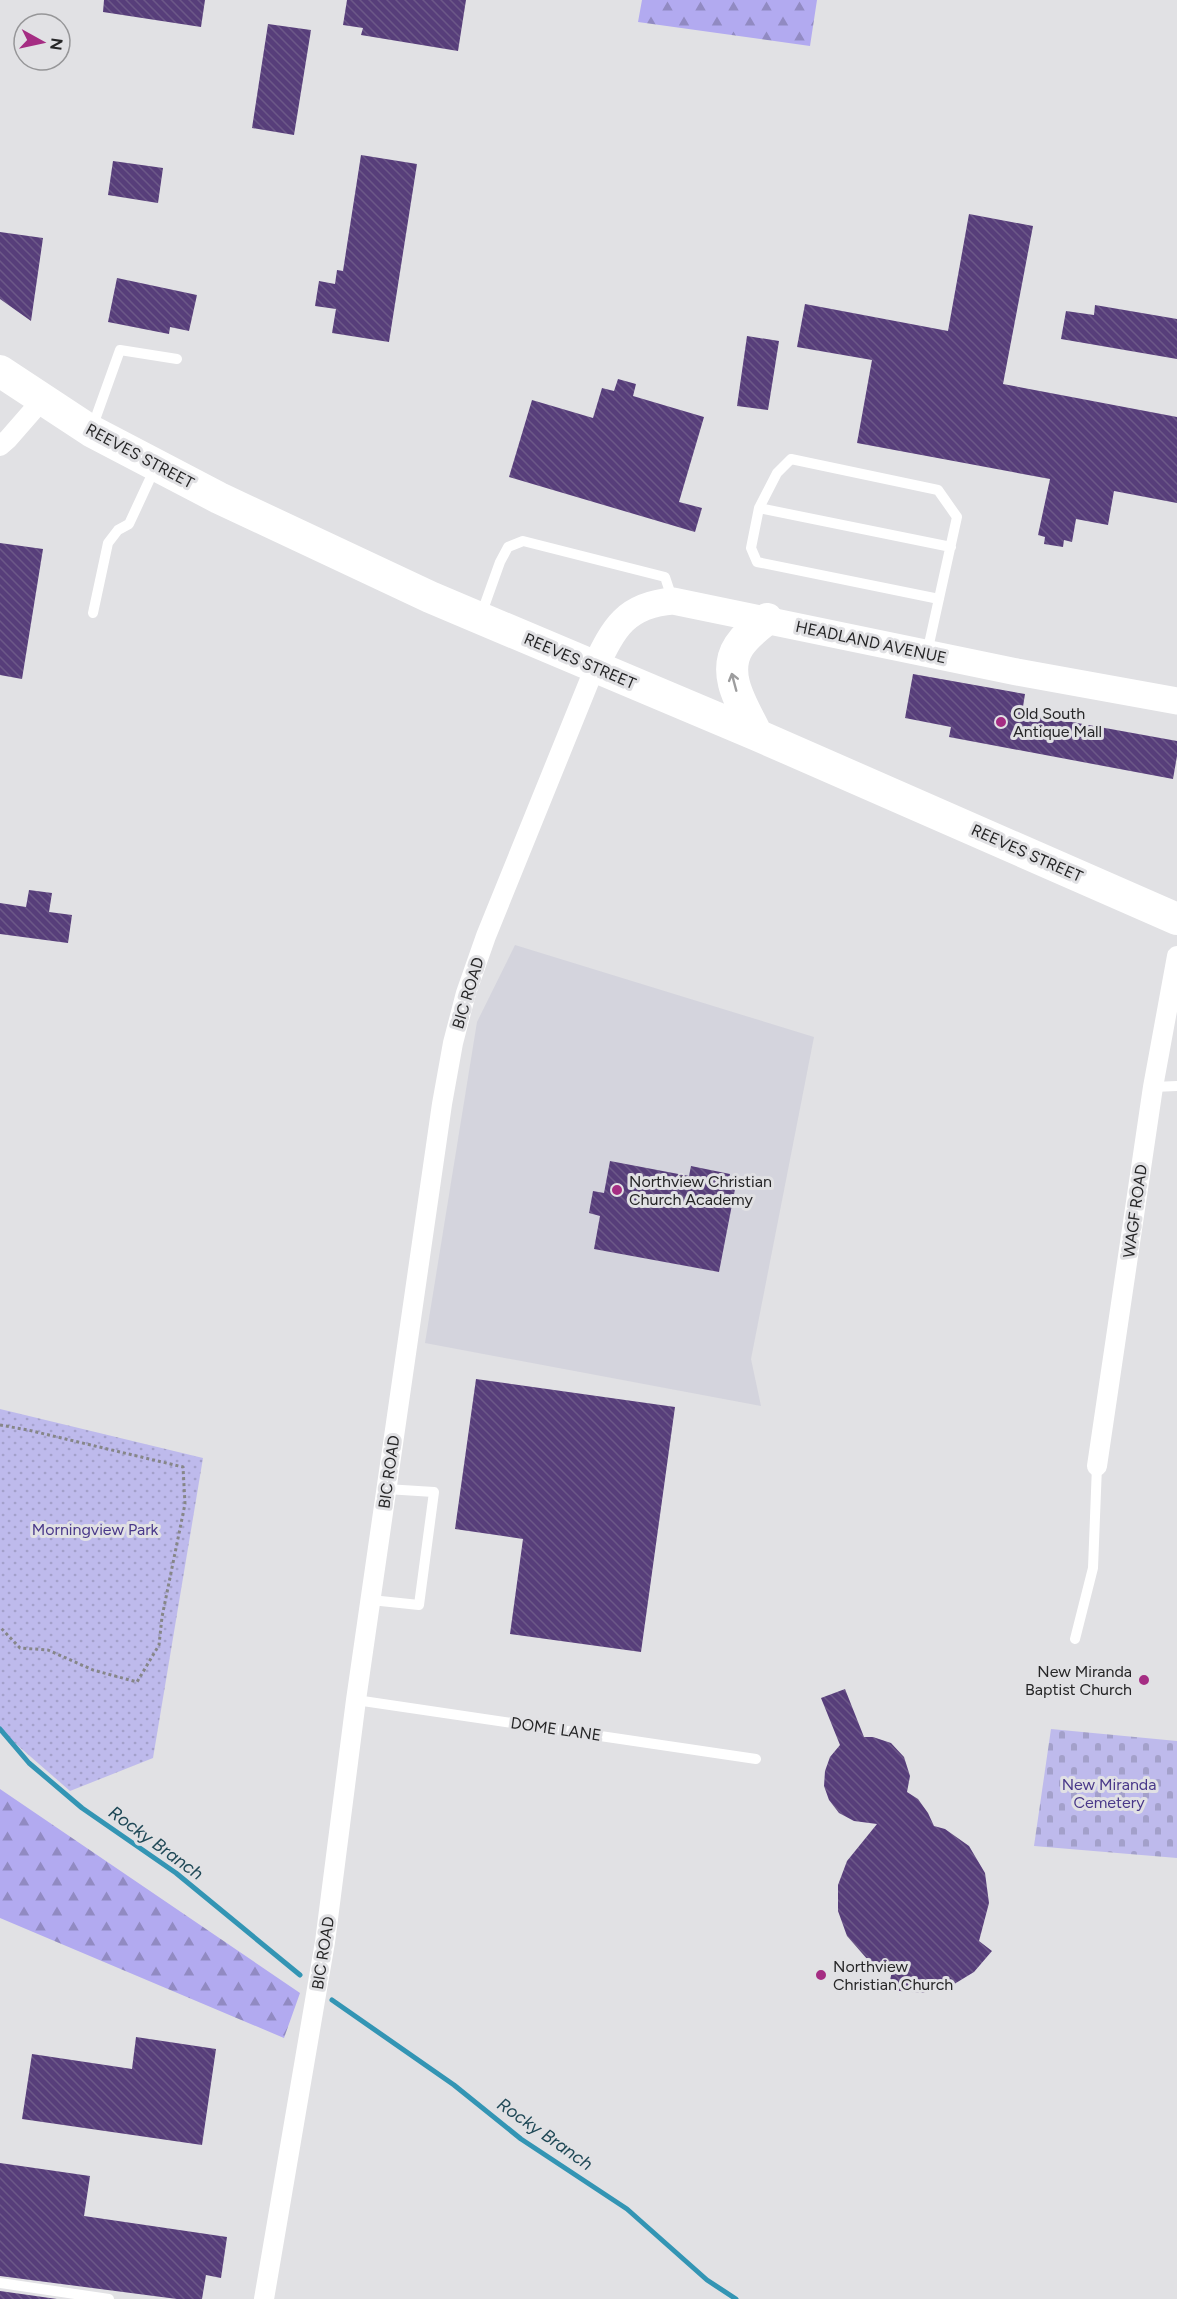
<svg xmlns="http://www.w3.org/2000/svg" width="1177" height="2299" viewBox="0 0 1177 2299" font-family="Figtree,sans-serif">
	<defs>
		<pattern id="forest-firs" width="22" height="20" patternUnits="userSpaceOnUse" patternTransform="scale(1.5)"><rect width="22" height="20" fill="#b2aaf0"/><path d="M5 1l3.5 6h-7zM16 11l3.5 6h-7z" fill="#918ac2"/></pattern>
		<pattern id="cemetery-stones" width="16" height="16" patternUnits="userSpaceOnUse" patternTransform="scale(1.5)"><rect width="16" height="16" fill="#bebaec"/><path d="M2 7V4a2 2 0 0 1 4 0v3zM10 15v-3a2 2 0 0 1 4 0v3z" fill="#a3a0ca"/></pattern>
		<pattern id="park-dots" width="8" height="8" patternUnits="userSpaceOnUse" patternTransform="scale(1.5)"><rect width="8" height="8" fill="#bebaec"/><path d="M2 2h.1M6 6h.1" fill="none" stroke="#a3a0ca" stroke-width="1.8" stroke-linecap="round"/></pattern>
		<pattern id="building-back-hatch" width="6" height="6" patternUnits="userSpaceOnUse" patternTransform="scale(1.5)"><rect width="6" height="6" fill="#573e7a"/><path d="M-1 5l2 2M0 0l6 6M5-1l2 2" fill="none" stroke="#6c5888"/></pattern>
	</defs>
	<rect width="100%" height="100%" fill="#e1e1e4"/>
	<path fill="#d4d4dd" d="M515,945L814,1037L751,1359L761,1406L425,1343L477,1022Z"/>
	<path fill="url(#forest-firs)" d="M642,0H817L810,46L638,22Z
		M0,1789L300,1993L284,2038L0,1918Z"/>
	<path fill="url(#cemetery-stones)" d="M1051,1729L1177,1741V1858L1034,1846Z"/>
	<path fill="url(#park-dots)" d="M0,1409L203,1458L153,1758L70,1791L0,1730Z"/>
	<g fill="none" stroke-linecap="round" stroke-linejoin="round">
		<path stroke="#3395b4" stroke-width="5" d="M0,1729L29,1763L82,1808L176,1873L300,1975
			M332,2000L454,2085L521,2139L627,2209L707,2280L736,2299"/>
	</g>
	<path fill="url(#building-back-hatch)" d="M104,0H205L201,27L103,12Z
		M347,0H466L458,51L361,35L363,28L343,25Z
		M268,24L311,30L294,135L252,128Z
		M361,155L417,164L389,342L332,333L336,309L315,306L319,281L335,284L337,270L343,271Z
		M113,161L163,168L158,203L108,195Z
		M969,214L1033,226L1003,384L1177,417V503L1114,491L1108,525L1076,519L1072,542L1064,540L1063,547L1044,544L1045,537L1038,535L1050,479L857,443L872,360L797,347L805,304L948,331Z
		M0,232L43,238L31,321L0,299Z
		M117,278L197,295L189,331L170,327L169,334L108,322Z
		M1095,305L1177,319V359L1061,339L1066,311L1094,315Z
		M747,336L779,341L768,410L737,406Z
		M618,379L636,384L633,396L704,417L679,502L702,508L695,532L509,477L532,400L593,418L602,388L614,391Z
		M0,543L43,549L22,679L0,675Z
		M913,674L1025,694L1022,713L1177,741V756L1173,779L949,737L951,727L905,718Z
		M29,890L52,893L49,912L72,915L68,943L0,934V903L26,907Z
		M610,1161L689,1176L691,1166L730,1174L728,1183L736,1184L719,1272L594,1249L600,1216L589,1213L593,1191L604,1193Z
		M476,1379L675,1407L641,1652L510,1634L523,1539L455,1529Z
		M845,1689L864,1737H873L891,1743L904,1757L910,1776L907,1792L918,1799L928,1813L934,1826L945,1829L969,1846L985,1873L989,1903L979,1941L992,1951L974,1972L951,1986L923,1993L888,1990L892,1971L868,1960L847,1936L838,1911V1885L847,1861L877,1824L854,1821L839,1813L829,1800L824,1786L825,1771L830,1757L840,1745L821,1698Z
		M136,2037L216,2049L202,2145L22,2119L32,2054L132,2069Z
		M0,2163L90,2176L84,2216L227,2237L221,2278L206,2275L202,2299H177L0,2276Z
		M0,2291L57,2299H0Z"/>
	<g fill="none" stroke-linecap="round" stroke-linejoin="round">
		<path stroke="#868688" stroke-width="3" stroke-dasharray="3 3" stroke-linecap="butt" d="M0,1425L28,1430L183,1467L185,1504L162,1617L159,1645L137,1682L93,1670L48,1650L20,1648L0,1627"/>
		<path stroke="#fff" stroke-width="10" d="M92,428L120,350L177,359
			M759,508L751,548L757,562L939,599
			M93,613L108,543L118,530L129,524L155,468
			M481,615L500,562L508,547L523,541L665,577L673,601
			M927,653L957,517L938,490L791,459L777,473L759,508L951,547
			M1153,1087L1177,1086
			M371,1600L419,1605L434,1492L386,1489
			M1075,1639L1093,1568L1097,1466
			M356,1700L756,1759
			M0,2283L109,2299"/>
		<path stroke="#fff" stroke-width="20" d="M0,446L8,439L42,400
			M1097,1466L1153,1087L1177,956
			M264,2299L325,1942L356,1700L442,1104L453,1043L466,993L486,936L595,667"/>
		<path stroke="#fff" stroke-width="27" d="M595,667C614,628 625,605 673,601L1017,672L1177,701"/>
		<path stroke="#fff" stroke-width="32" d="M0,371L91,431L156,465L219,498L430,597L757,735L1177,919
			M757,735C745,709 720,675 739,646C746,635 757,627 767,619"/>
	</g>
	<defs><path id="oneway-shaft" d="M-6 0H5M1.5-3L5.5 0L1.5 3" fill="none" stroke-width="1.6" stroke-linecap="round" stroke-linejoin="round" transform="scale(1.5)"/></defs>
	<use stroke="#9d9d9e" href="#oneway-shaft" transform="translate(734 682) rotate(-105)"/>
	<g fill="#a52d83" stroke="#e1e1e4" stroke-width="2">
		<circle cx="1001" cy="722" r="6"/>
		<circle cx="617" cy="1190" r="6"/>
		<circle cx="1144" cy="1680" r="6"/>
		<circle cx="821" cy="1975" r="6"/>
	</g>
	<g text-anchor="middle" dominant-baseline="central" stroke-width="6" stroke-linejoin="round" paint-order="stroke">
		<g font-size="16" fill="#262627" stroke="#e1e1e4">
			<text transform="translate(140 456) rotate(28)">REEVES STREET</text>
			<text transform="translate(871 642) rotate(12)">HEADLAND AVENUE</text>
			<text transform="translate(580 661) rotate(23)">REEVES STREET</text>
			<text transform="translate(1027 853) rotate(24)">REEVES STREET</text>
			<text transform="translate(468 993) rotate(-73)">BIC ROAD</text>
			<text transform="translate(1135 1211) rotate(-82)">WAGF ROAD</text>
			<text transform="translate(389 1472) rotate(-82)">BIC ROAD</text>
			<text transform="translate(556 1729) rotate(8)">DOME LANE</text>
			<text transform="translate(323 1953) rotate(-81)">BIC ROAD</text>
		</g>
		<g font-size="16" fill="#262627" stroke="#e1e1e4" text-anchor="start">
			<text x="1013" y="713">Old South<tspan x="1013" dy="18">Antique Mall</tspan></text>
			<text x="629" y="1181">Northview Christian<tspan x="629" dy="18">Church Academy</tspan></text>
			<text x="1132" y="1671" text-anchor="end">New Miranda<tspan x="1132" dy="18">Baptist Church</tspan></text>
			<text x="833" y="1966">Northview<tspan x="833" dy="18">Christian Church</tspan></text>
		</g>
		<g font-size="16" fill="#493889" stroke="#e1e1e4">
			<text x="95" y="1529">Morningview Park</text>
			<text x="1109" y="1784">New Miranda<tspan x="1109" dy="18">Cemetery</tspan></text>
		</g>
		<g font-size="18" font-style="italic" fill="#1f4856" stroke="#e1e1e4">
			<text transform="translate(156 1843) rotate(36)">Rocky Branch</text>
			<text transform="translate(545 2134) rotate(35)">Rocky Branch</text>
		</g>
	</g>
	<g transform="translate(42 42) rotate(98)"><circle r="28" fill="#e1e1e4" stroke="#969698" stroke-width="1.5"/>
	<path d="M0-4.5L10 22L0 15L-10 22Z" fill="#a52d83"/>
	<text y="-9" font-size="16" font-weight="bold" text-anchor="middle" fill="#262627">N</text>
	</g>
</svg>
